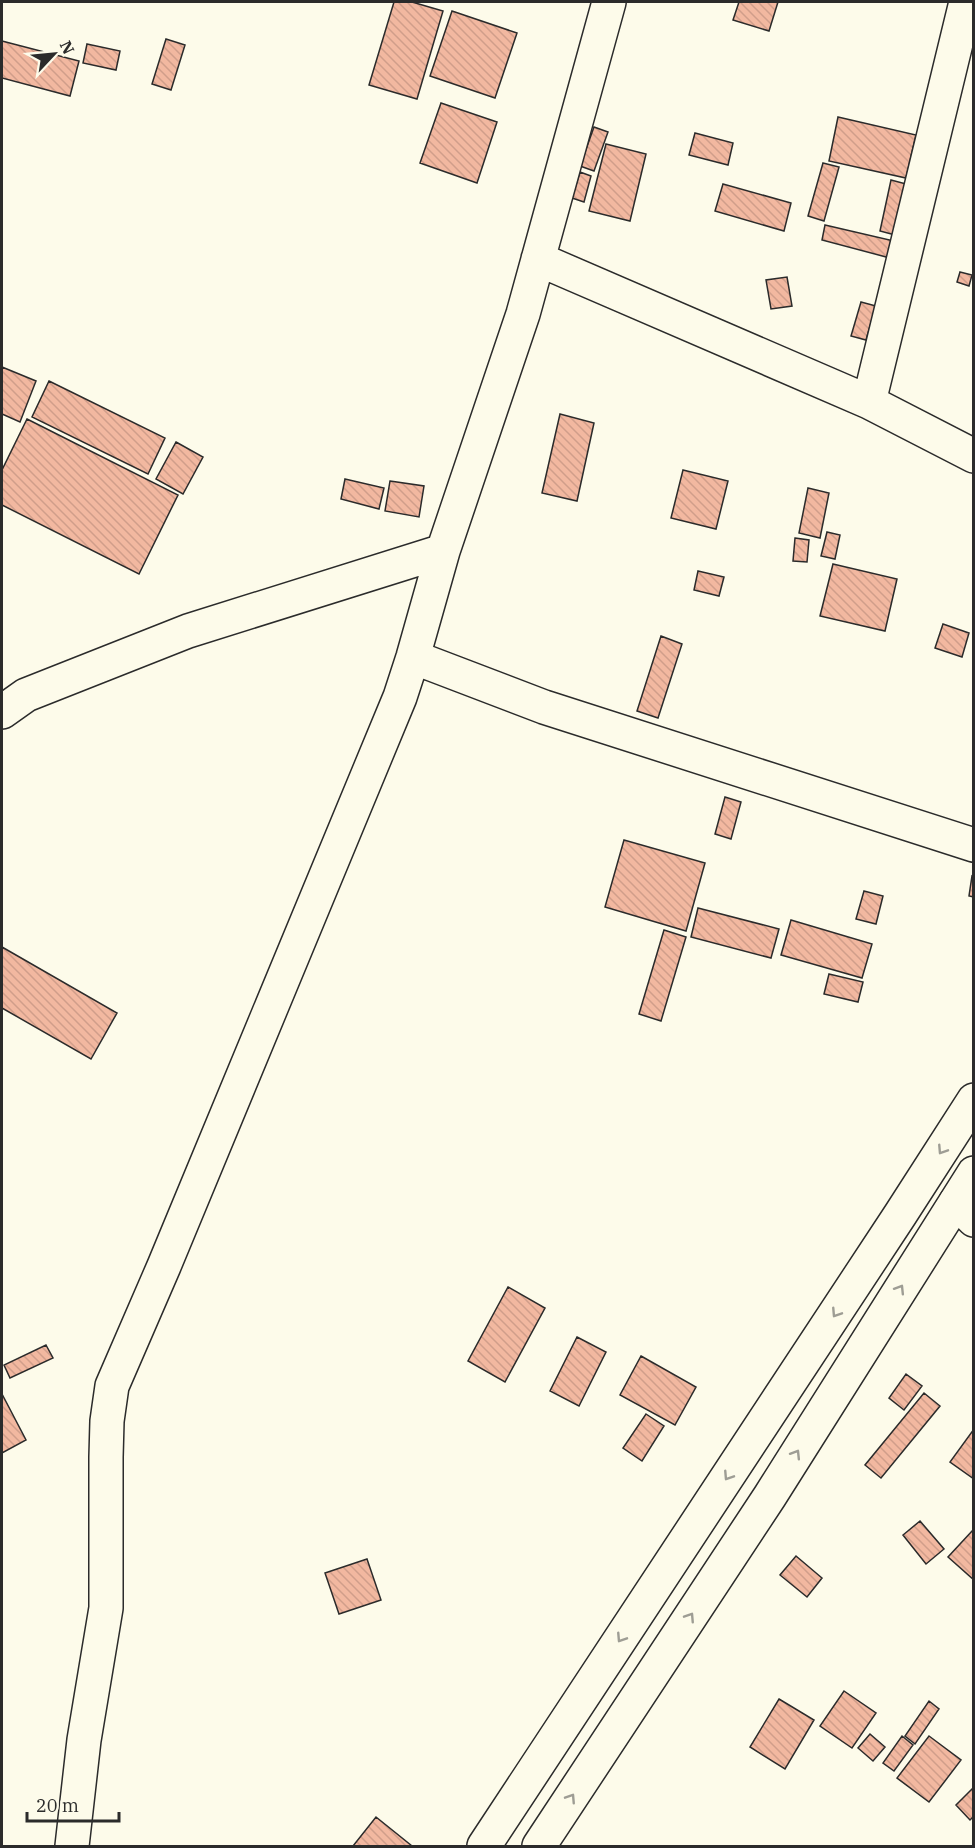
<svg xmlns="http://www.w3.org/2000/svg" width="975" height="1848" viewBox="0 0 975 1848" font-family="'IBM Plex Serif',serif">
	<defs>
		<pattern id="building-back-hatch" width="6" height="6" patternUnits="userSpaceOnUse" patternTransform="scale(1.5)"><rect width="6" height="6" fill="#f2b8a0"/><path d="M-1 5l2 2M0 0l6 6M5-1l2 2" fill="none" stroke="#d09e8a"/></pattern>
	</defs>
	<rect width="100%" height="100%" fill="#fdfbea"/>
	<path fill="url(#building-back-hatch)" stroke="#2b2b2b" stroke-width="1.5" d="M394,2H412L443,11L417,99L369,85Z
		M739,2H778L769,31L733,20Z
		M452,11L517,33L495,98L430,76Z
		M166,39L185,45L171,90L152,84Z
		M2,41L79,61L70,96L2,78Z
		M87,44L120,51L116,70L83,63Z
		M441,103L497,122L477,183L420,163Z
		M838,117L916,135L906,178L829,161Z
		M594,127L608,132L594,171L580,166Z
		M695,133L733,143L728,165L689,155Z
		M606,144L646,154L630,221L589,211Z
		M823,163L839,167L824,221L808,216Z
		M580,172L591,176L584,202L572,198Z
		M891,180L910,185L899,236L880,231Z
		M723,184L791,203L784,231L715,211Z
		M825,225L894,241L890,258L822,240Z
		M960,272L972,275L969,286L957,282Z
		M787,277L792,306L771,309L766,280Z
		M861,302L876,306L866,340L851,336Z
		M2,367L36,381L20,422L2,414Z
		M49,381L165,438L148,474L32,417Z
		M560,414L594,423L577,501L542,493Z
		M27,419L178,495L139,574L2,505V470Z
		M176,442L203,457L183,494L156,479Z
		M683,470L728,481L716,529L671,518Z
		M345,479L384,488L379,509L341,499Z
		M390,481L424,486L419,517L385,511Z
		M808,488L829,493L820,538L799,533Z
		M827,532L840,535L835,559L821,556Z
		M795,538L809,540L807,562L793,561Z
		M833,564L897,579L885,631L820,616Z
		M698,571L724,577L719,596L694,590Z
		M943,624L969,633L962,657L935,648Z
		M661,636L682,644L658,718L637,711Z
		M725,797L741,802L731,839L715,834Z
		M624,840L705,863L686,931L605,907Z
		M972,876L974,877V897L969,896Z
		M864,891L883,896L876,924L856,919Z
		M698,908L779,929L771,958L691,937Z
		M791,920L872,944L862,978L781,955Z
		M664,930L686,937L661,1021L639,1014Z
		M2,947L117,1013L91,1059L2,1008Z
		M829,974L863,982L858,1002L824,994Z
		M508,1287L545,1308L505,1382L468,1361Z
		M577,1337L606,1352L579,1406L550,1391Z
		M46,1345L53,1358L10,1378L4,1365Z
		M641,1356L696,1387L675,1425L620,1395Z
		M906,1374L922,1386L904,1410L889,1398Z
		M924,1393L940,1406L881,1478L865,1465Z
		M2,1394L26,1440L2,1453Z
		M646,1414L664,1426L642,1461L623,1448Z
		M974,1429V1479L950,1462Z
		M920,1521L944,1549L926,1564L903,1535Z
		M973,1530H974V1580L948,1557Z
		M796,1556L822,1578L807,1597L780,1575Z
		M367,1559L381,1600L339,1614L325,1573Z
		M844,1691L876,1713L852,1748L820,1726Z
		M779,1699L814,1720L785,1769L750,1747Z
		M929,1701L939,1709L915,1744L905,1736Z
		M870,1734L885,1747L873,1761L858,1748Z
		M902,1736L913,1745L894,1771L883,1763Z
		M929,1736L961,1760L929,1802L897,1778Z
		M974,1787V1816L970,1820L956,1805Z
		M376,1817L412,1846H353Z"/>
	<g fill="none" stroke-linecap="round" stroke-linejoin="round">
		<defs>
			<path id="minor" d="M538,259L869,402L974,456
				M869,402L966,2
				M413,657L544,707L974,845
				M2,712L26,695L188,631L443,551
				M956,1202L974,1220
				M72,1846L84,1740L106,1608V1457L107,1421L112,1386L164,1266L400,697L413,657L443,551L523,314L609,2"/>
			<path id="major" d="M484,1846L900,1215L974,1100
				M539,1846L770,1496L974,1173"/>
		</defs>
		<use href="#minor" stroke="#2b2b2b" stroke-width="36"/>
		<use href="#major" stroke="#2b2b2b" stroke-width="36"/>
		<use href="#minor" stroke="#fdfbea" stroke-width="33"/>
		<use href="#major" stroke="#fdfbea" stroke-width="33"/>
	</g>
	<defs><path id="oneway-chevron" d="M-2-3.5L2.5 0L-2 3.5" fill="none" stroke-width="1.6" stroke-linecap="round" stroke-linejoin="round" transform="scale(1.5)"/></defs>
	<g stroke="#9e9d94">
		<use href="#oneway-chevron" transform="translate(942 1150) rotate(123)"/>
		<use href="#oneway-chevron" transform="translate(900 1289) rotate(-58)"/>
		<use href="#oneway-chevron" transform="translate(836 1313) rotate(123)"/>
		<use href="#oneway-chevron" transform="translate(796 1454) rotate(-58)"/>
		<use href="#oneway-chevron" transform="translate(728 1476) rotate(123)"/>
		<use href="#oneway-chevron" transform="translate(690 1617) rotate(-57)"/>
		<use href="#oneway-chevron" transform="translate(621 1638) rotate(123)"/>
		<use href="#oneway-chevron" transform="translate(571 1798) rotate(-57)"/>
	</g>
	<rect width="975" height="1848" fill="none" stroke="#2b2b2b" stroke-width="6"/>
	<g transform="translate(54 54) rotate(64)" stroke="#fdfbea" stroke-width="4.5" paint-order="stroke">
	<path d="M0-4.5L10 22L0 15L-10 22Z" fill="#2b2b2b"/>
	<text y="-9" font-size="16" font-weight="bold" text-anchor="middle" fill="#2b2b2b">N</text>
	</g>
	<path d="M27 1812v9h92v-9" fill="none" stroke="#2b2b2b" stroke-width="3"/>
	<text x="36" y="1812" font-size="18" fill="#2b2b2b" stroke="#fdfbea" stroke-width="4.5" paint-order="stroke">20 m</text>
</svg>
